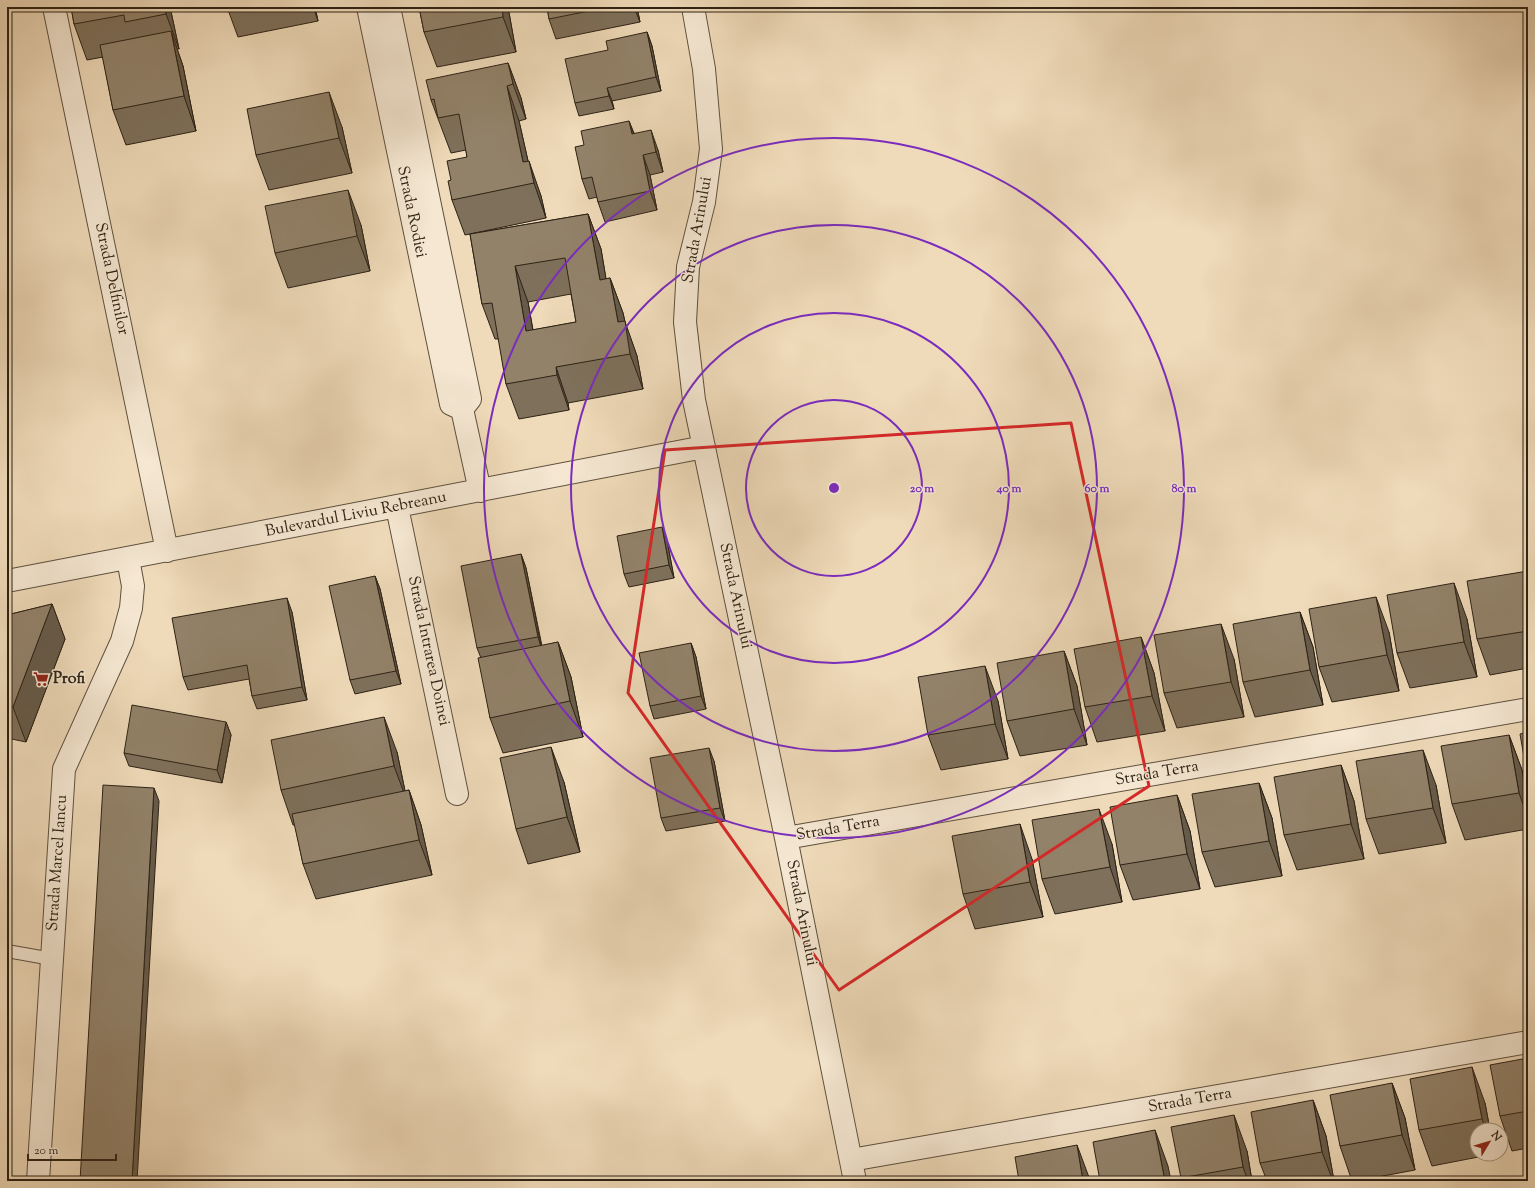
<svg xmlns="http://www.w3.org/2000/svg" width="1535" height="1188" viewBox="0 0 1535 1188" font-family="'Sorts Mill Goudy',serif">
	<rect width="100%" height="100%" fill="#efdab9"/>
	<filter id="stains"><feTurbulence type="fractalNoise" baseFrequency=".005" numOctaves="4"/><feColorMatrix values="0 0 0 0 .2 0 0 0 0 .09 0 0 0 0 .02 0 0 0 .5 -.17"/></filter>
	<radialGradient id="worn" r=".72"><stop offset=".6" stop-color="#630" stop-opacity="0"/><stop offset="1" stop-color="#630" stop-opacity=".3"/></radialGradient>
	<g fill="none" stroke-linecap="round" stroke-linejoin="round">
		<defs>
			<path id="service" d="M7,951L52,959"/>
			<path id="minor" d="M54,7L167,551
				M368,7L451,404L462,409
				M389,7L470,399L462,409L480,491
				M693,7L704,69L711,149L704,202L688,267L685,322L694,400L786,838L855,1181
				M397,507L457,794
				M7,581L704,447
				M786,838L1528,709
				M851,1160L1528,1042
				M38,1181L64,769L122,641L131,608L133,586L128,559"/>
		</defs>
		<use href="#service" stroke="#5e503e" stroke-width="14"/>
		<use href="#minor" stroke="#5e503e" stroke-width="24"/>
		<use href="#service" stroke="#f5e7d2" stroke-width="12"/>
		<use href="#minor" stroke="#f5e7d2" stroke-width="22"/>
	</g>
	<path fill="#7e705b" stroke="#2d2215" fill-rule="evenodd" d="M71,7H170L179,49H177L183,66L196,131L126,145L113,110L103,57L87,60L74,24Z
		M227,7H315L318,21L238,37Z
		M419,7H508L516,52L437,67L424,32Z
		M547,7H637L640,22L556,39L549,19Z
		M647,32L652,46L661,91L612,101L614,109L579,116L575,103L608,50Z
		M508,63L521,98L526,119L519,121L528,161L541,196L546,218L465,235L452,200L451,180L467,157L466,150L451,153L431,100Z
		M629,121L634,133L658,150L663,172L650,175L657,210L605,222L598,202L597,197L589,199L582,179L584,145Z
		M342,127L352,173L269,190L256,155Z
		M588,214L601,249L606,279L610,278L623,313L625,322L637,356L643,389L568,403L569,410L519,419L506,384L499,339H495L482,304L470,234ZM571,294L576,322L533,330L528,302Z
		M361,225L370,271L288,288L275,253Z
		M662,527L667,540L674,578L629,587L624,574Z
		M521,554L526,568L542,646L558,642L571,677L583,737L503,753L490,718L481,658L477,648Z
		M1528,571V668L1490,675L1477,639Z
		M375,576L380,589L401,684L355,694L350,680Z
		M52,604L65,639L26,742L7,738V615Z
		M292,612L307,700L257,709L252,696L249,679L188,690L183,677Z
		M1300,612L1313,647L1323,705L1255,717L1243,682Z
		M1467,619L1477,677L1410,688L1397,653Z
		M1389,632L1399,691L1332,702L1319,667Z
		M1141,637L1154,673L1165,731L1097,742L1085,707Z
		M691,643L696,657L706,709L654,719L650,706Z
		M1064,651L1077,686L1087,745L1020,756L1007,721Z
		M1234,659L1244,717L1177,728L1164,693Z
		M998,701L1008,759L941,770L928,735Z
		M226,722L231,735L222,783L129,766L124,753Z
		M1509,735L1522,770L1528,807V829L1465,840L1452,804Z
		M397,752L405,791L409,790L421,825L432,875L316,899L303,864L295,825H293L281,790Z
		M714,761L725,821L666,831L661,818Z
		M1341,765L1354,801L1364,859L1297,870L1284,835Z
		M564,782L580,852L528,864L516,829Z
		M1259,783L1272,818L1282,876L1215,887L1202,852Z
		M1436,785L1446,843L1379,854L1366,819Z
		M1177,795L1190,831L1200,889L1133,900L1120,865Z
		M1112,844L1122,902L1055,914L1042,879Z
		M1032,859L1043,917L975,929L963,894Z
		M1528,1058V1148L1512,1151L1500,1116Z
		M1392,1083L1405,1118L1415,1170L1356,1181H1352L1340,1146Z
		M1313,1100L1326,1136L1334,1181H1267L1260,1163Z
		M1485,1103L1490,1130H1477V1154H1494L1432,1166L1419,1130Z
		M1247,1151L1252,1181H1182L1181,1178Z"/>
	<path fill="#665b4a" stroke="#2d2215" d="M165,7H170L179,49L166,14Z
		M313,7H315L318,21Z
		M502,7H508L516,52L503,17Z
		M634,7H637L640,22Z
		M171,31L183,66L196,131L184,96Z
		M647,32L652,46L661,91L656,77Z
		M508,63L521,98L526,119L513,84Z
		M507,86L519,121L533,183L523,162Z
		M607,88L612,101L614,109L609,96Z
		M329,92L342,127L352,173L339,138Z
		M629,121L636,140L632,134Z
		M651,130L658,150L663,172L656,152Z
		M643,155L650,175L657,210L650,191Z
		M529,161L541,196L546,218L534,183Z
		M348,190L361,225L370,271L357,236Z
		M588,214L601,249L612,315L600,280Z
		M515,266L528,302L539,366L526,331Z
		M610,278L623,313L625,322L637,356L643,389L618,322Z
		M556,367L568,403L569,410L557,375Z
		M662,527L667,540L674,578L669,565Z
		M521,554L526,568L542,650L538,637Z
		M375,576L380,589L401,684L396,671Z
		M1454,583L1467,619L1477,677L1464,642Z
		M1376,597L1389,632L1399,691L1387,655Z
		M287,598L292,612L307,700L302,687Z
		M52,604L65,639L26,742L13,707Z
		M1300,612L1313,647L1323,705L1310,670Z
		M1221,624L1234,659L1244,717L1231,682Z
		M1141,637L1154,673L1165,731L1152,696Z
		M558,642L571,677L583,737L570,701Z
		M691,643L696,657L706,709L701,696Z
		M1064,651L1077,686L1087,745L1074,709Z
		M985,666L998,701L1008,759L995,724Z
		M384,717L397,752L407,801L394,766Z
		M226,722L231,735L222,783L217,770Z
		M1509,735L1522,770L1528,807V818L1519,793Z
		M551,747L564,782L580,852L567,817Z
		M709,748L714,761L725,821L720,808Z
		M1423,750L1436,785L1446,843L1433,808Z
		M1341,765L1354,801L1364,859L1351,824Z
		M1259,783L1272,818L1282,876L1269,841Z
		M154,788L159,801L137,1181H132Z
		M409,790L421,825L432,875L419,840Z
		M1177,795L1190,831L1200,889L1187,854Z
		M7,803L9,808L7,819Z
		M1099,809L1112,844L1122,902L1110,867Z
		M1020,824L1032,859L1043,917L1030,882Z
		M7,855L9,861L7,874Z
		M1472,1067L1485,1103L1490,1130H1486L1482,1119Z
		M1392,1083L1405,1118L1415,1170L1402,1135Z
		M1313,1100L1326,1136L1334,1181H1333L1322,1152Z
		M1234,1115L1247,1151L1252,1181H1248L1243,1167Z
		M1155,1130L1168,1166L1171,1181H1165Z
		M1077,1145L1090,1180V1181H1083Z"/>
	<path fill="#92826a" stroke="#2d2215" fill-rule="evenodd" d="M71,7H165L166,14L125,22L124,15L74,24Z
		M419,7H502L503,17L424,32Z
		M547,7H609L549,19Z
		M171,31L184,96L113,110L100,45Z
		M647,32L656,77L607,88L609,96L575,103L565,59L608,50L606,41Z
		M508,63L513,84L507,86L523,162L529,161L534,183L452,200L448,181L451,180L447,161L467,157L459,114L438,118L434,99L431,100L426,80Z
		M329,92L339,138L256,155L247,109Z
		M629,121L632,134L651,130L656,152L643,155L650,191L598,202L592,177L582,179L575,147L584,145L581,131Z
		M348,190L357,236L275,253L265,206Z
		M588,214L600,280L610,278L618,322L625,321L630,354L556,367L557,375L506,384L492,303L482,304L470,234ZM565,258L576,322L526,331L515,266Z
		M662,527L669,565L624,574L617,536Z
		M521,554L538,637L477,648L461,566Z
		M1528,571V631L1477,639L1467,581Z
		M375,576L396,671L350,680L329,586Z
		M1454,583L1464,642L1397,653L1387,595Z
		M1376,597L1387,655L1319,667L1309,609Z
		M287,598L302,687L252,696L247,665L183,677L172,618Z
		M52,604L13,707L7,705V615Z
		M1300,612L1310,670L1243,682L1233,624Z
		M1221,624L1231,682L1164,693L1154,635Z
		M1141,637L1152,696L1085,707L1074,649Z
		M558,642L570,701L490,718L478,658Z
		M691,643L701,696L650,706L639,653Z
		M1064,651L1074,709L1007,721L997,663Z
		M985,666L995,724L928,735L918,677Z
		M132,705L226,722L217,770L124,753Z
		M384,717L394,766L281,790L271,740Z
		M1528,732V780L1520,734Z
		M1509,735L1519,793L1452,804L1441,746Z
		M551,747L567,817L516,829L500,758Z
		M709,748L720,808L661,818L650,758Z
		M1423,750L1433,808L1366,819L1356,761Z
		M1341,765L1351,824L1284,835L1274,777Z
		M1259,783L1269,841L1202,852L1192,794Z
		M103,785L154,788L132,1181H80Z
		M409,790L419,840L303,864L292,814Z
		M1177,795L1187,854L1120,865L1110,807Z
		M1099,809L1110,867L1042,879L1032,820Z
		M1020,824L1030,882L963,894L952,836Z
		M1528,1058V1111L1500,1116L1490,1065Z
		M1472,1067L1482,1119L1419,1130L1410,1079Z
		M1392,1083L1402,1135L1340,1146L1330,1095Z
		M1313,1100L1322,1152L1260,1163L1251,1112Z
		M1234,1115L1243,1167L1181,1178L1171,1127Z
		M1155,1130L1165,1181H1100L1093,1142Z
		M1077,1145L1083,1181H1019L1015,1157Z"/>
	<path fill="none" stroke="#d62828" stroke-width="3" stroke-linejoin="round" d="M1071,423L1149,786L839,990L628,693L665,450Z"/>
	<g fill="none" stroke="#7b2cbf" stroke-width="2">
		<circle cx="834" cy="488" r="88"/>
		<circle cx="834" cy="488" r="175"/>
		<circle cx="834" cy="488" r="263"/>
		<circle cx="834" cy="488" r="350"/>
	</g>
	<defs>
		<symbol id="supermarket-bare" viewBox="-9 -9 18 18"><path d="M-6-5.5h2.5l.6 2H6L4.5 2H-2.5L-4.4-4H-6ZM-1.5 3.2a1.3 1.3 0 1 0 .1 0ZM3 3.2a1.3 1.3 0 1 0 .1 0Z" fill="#8f2418" stroke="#f5e7d2" stroke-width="2.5" paint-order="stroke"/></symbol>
	</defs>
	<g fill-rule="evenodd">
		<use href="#supermarket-bare" x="30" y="668" width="22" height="22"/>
	</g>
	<g text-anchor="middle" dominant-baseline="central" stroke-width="3" stroke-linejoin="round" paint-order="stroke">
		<g font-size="16" fill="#2d2215" stroke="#f5e7d2">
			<text transform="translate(411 212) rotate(78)">Strada Rodiei</text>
			<text transform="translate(698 230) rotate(-80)">Strada Arinului</text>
			<text transform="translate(111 279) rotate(78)">Strada Delfinilor</text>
			<text transform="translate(356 515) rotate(-11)">Bulevardul Liviu Rebreanu</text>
			<text transform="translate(735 596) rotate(78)">Strada Arinului</text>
			<text transform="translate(428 651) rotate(78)">Strada Intrarea Doinei</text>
			<text transform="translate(1157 774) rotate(-10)">Strada Terra</text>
			<text transform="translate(838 829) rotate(-10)">Strada Terra</text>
			<text transform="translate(58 863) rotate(-86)">Strada Marcel Iancu</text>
			<text transform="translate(801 913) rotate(79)">Strada Arinului</text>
			<text transform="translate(1190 1101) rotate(-10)">Strada Terra</text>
		</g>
		<g font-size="16" font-weight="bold" fill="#2d2215" stroke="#f5e7d2" text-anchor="start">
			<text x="53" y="679">Profi</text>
		</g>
	</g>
	<circle cx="834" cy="488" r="6" fill="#7b2cbf" stroke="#f5e7d2" stroke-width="2"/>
	<g font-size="12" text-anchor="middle" font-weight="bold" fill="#7b2cbf" stroke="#f5e7d2" stroke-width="3" stroke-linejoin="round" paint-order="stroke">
		<text x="922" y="492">20 m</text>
		<text x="1009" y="492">40 m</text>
		<text x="1097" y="492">60 m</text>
		<text x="1184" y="492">80 m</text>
	</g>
	<rect width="1535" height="1188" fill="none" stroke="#efdab9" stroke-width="24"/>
	<rect x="8" y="8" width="1519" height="1172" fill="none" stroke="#2d2215" stroke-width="2"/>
	<rect x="12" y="12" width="1511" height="1164" fill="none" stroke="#2d2215"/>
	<g transform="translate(1489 1142) rotate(52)"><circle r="19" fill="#f5e7d2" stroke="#a59886"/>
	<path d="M0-3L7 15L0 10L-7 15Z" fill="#8f2418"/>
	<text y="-6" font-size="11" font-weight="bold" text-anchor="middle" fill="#2d2215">N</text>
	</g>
	<path d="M28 1154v6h88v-6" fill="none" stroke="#2d2215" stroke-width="2"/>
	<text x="34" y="1154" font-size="12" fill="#2d2215" stroke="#f5e7d2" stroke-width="3" paint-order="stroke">20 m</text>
	<rect width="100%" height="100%" filter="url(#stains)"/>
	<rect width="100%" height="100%" fill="url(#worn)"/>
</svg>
